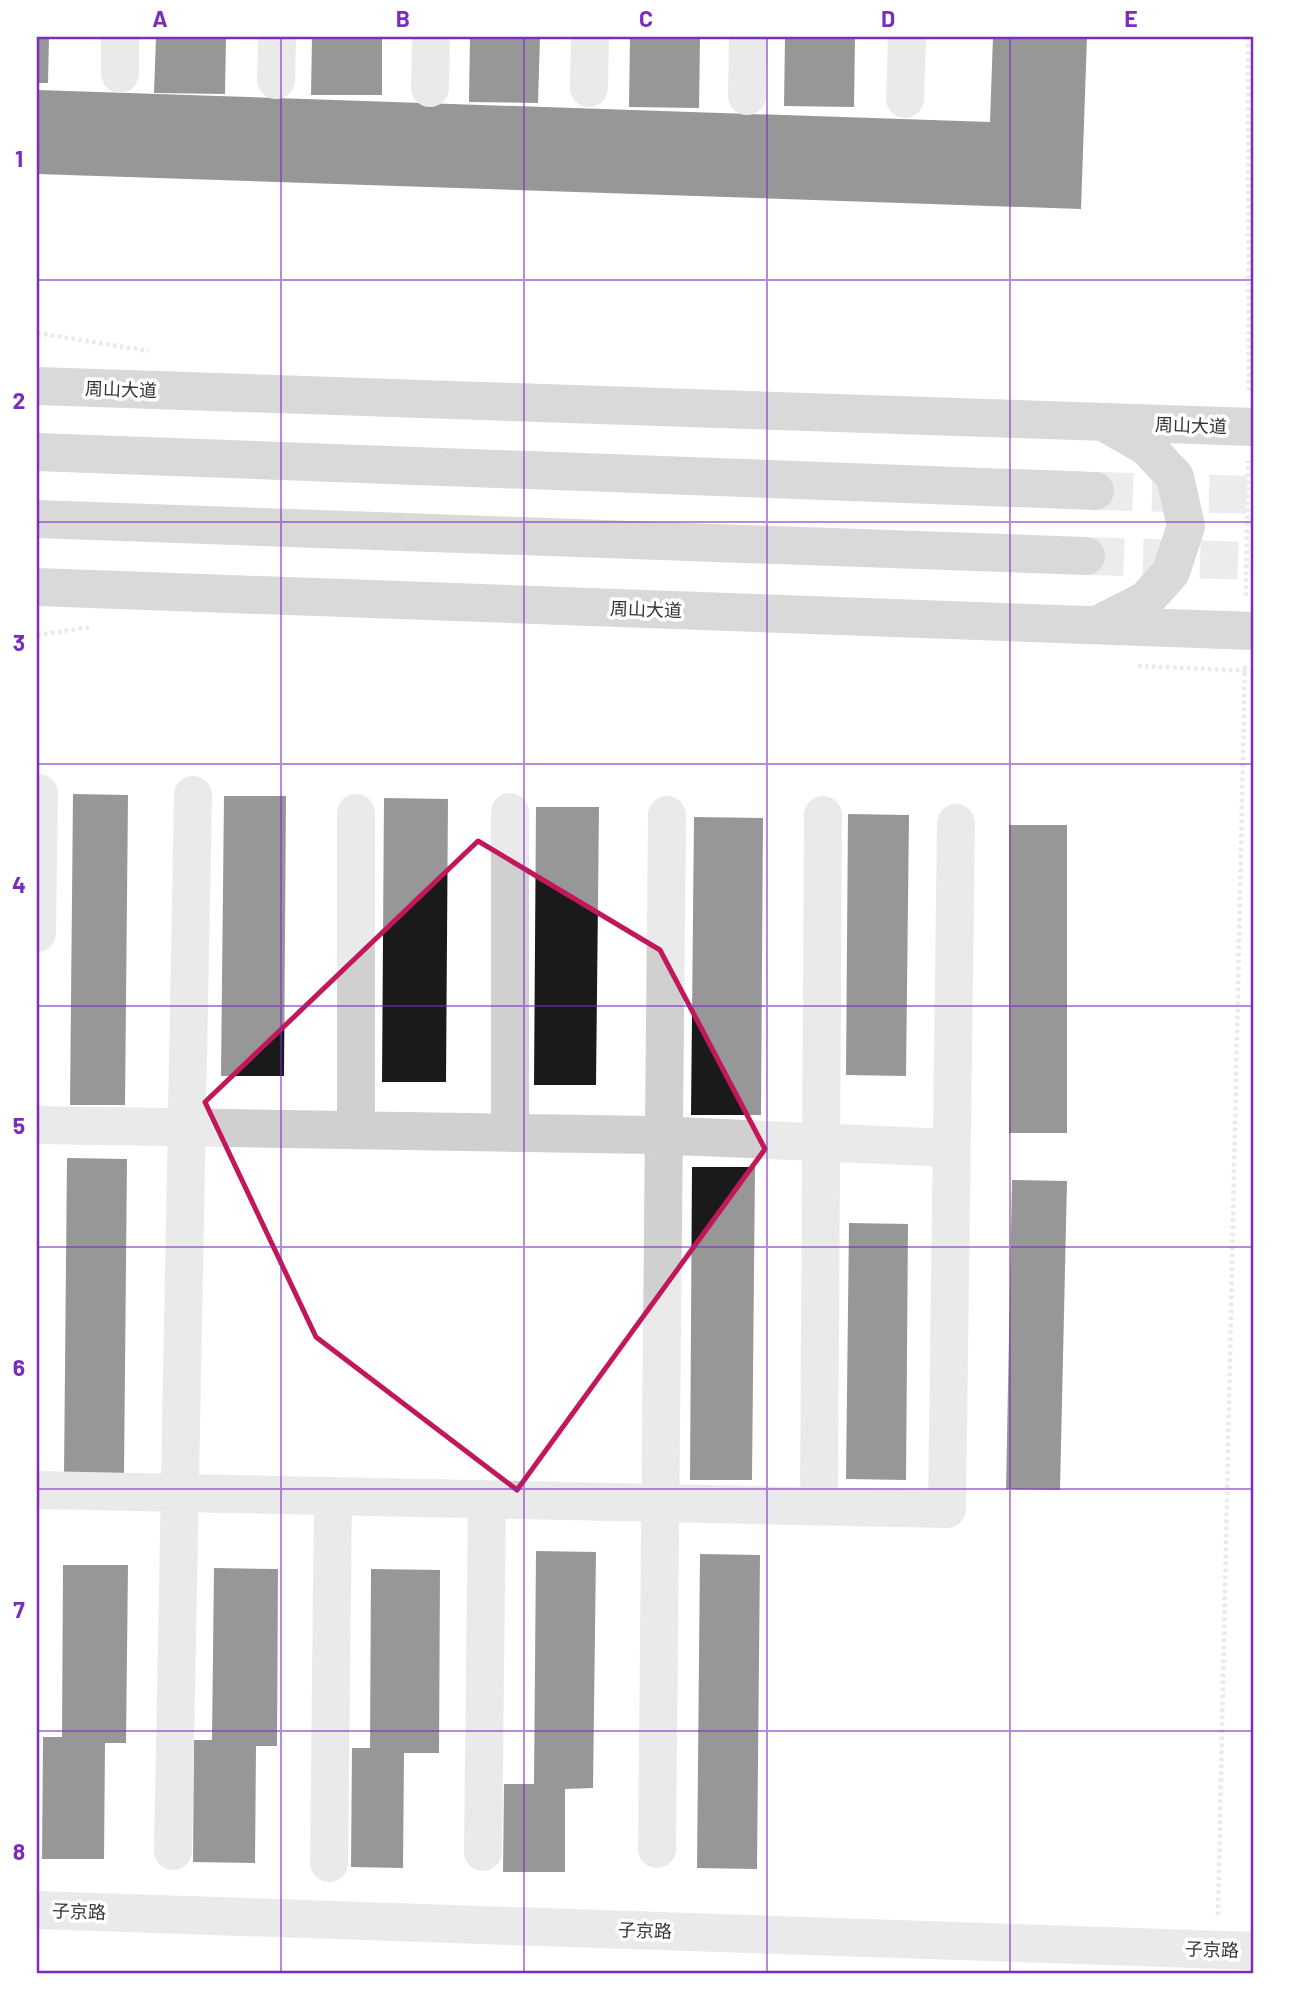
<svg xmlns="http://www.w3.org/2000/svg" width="1291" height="2011" viewBox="0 0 1291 2011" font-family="Barlow,'Noto Sans SC',sans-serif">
	<rect width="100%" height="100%" fill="#fff"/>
	<path fill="#1a1a1a" d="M37,37H49L48,83H37Z
		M156,37H226L225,94L154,93Z
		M312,37H382V95H311Z
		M470,37H540L538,103L469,102Z
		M630,37H700L699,108L629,107Z
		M785,37H855L854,107L784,106Z
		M993,37H1087L1081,209L37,174V90L990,122Z
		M73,794L128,795L125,1105H70Z
		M224,796H286L284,1076H221Z
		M384,798L448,799L446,1082H382Z
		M536,807H599L596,1085H534Z
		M848,814L909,815L906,1076L846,1075Z
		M694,817L763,818L761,1115H691Z
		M1009,825H1067V1133H1009Z
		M67,1158L127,1159L124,1474H64Z
		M692,1167H755L752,1480H690Z
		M1012,1180L1067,1181L1060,1490L1006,1489Z
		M849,1223L908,1224L906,1480L846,1479Z
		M536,1551L596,1552L593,1788L565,1789V1872H503L504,1784H534Z
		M700,1554L760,1555L757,1869L697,1868Z
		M63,1565H128L126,1743H105L104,1859H42L43,1737H62Z
		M214,1568L278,1569L277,1746H256L255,1863L193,1862L194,1740H212Z
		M371,1569L440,1570L439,1753H404L403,1868L351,1867L352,1748H370Z"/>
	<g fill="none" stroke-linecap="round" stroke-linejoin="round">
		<path stroke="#d6d6d6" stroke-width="38" stroke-dasharray="38 19" stroke-linecap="butt" d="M1095,491L1254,495
			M1086,556L1254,561"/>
		<path stroke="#d0d0d0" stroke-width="4.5" stroke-dasharray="3.5 3.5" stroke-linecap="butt" d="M1248,37L1249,393
			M37,333L149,351
			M1246,596L1248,461
			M37,635L91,627
			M1138,666L1254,671
			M1218,1915L1245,664"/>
		<path stroke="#d0d0d0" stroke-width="38" d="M120,74V37
			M276,80L277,37
			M430,88L431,37
			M589,88L590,37
			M747,96L748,37
			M905,99L907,37
			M37,933L39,793
			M37,1125L654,1135L951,1148
			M356,1130V813
			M510,1133V812
			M37,1490L947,1509L956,823
			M819,1506L823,815
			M657,1849L667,815
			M173,1851L193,795
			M483,1852L487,1499
			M329,1863L333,1496
			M37,1910L1254,1951"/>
		<path stroke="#ababab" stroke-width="38" d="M37,386L1254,427
			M37,452L1095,491
			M37,519L1086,556
			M37,587L1254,631
			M1099,624L1146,600L1171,572L1186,526L1175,477L1147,447L1107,424"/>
	</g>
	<path d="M0 0H1291V2011H0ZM478,841L660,950L765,1149L517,1490L316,1337L205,1102Z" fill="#fff" fill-opacity=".55" fill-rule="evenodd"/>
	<path fill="none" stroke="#c2185b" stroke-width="5" stroke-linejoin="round" d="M478,841L660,950L765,1149L517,1490L316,1337L205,1102Z"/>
	<path fill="none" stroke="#7b2cbf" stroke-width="2" stroke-opacity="0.55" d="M281,37V1974M524,37V1974M767,37V1974M1010,37V1974M37,280H1254M37,522H1254M37,764H1254M37,1006H1254M37,1247H1254M37,1489H1254M37,1731H1254"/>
	<g text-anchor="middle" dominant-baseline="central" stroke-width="7" stroke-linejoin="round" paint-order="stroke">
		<g font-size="18" fill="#333" stroke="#fff">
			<text transform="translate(121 389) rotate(2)">周山大道</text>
			<text transform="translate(1191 425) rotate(2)">周山大道</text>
			<text transform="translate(646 609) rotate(2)">周山大道</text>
			<text transform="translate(79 1911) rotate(2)">子京路</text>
			<text transform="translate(645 1930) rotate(2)">子京路</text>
			<text transform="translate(1212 1949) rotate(2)">子京路</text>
		</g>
	</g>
	<rect width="1291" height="2011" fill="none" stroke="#ffffff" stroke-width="77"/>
	<rect x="38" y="38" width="1214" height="1934" fill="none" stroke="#7b2cbf" stroke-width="2.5"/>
	<g font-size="23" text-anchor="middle" font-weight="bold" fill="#7b2cbf">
		<text x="160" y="27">A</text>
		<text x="403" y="27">B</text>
		<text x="646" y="27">C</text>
		<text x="888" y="27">D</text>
		<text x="1131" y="27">E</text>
		<text x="19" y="167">1</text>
		<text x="19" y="409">2</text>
		<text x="19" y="651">3</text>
		<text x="19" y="893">4</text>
		<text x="19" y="1134">5</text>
		<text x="19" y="1376">6</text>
		<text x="19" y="1618">7</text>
		<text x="19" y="1860">8</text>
	</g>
</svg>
